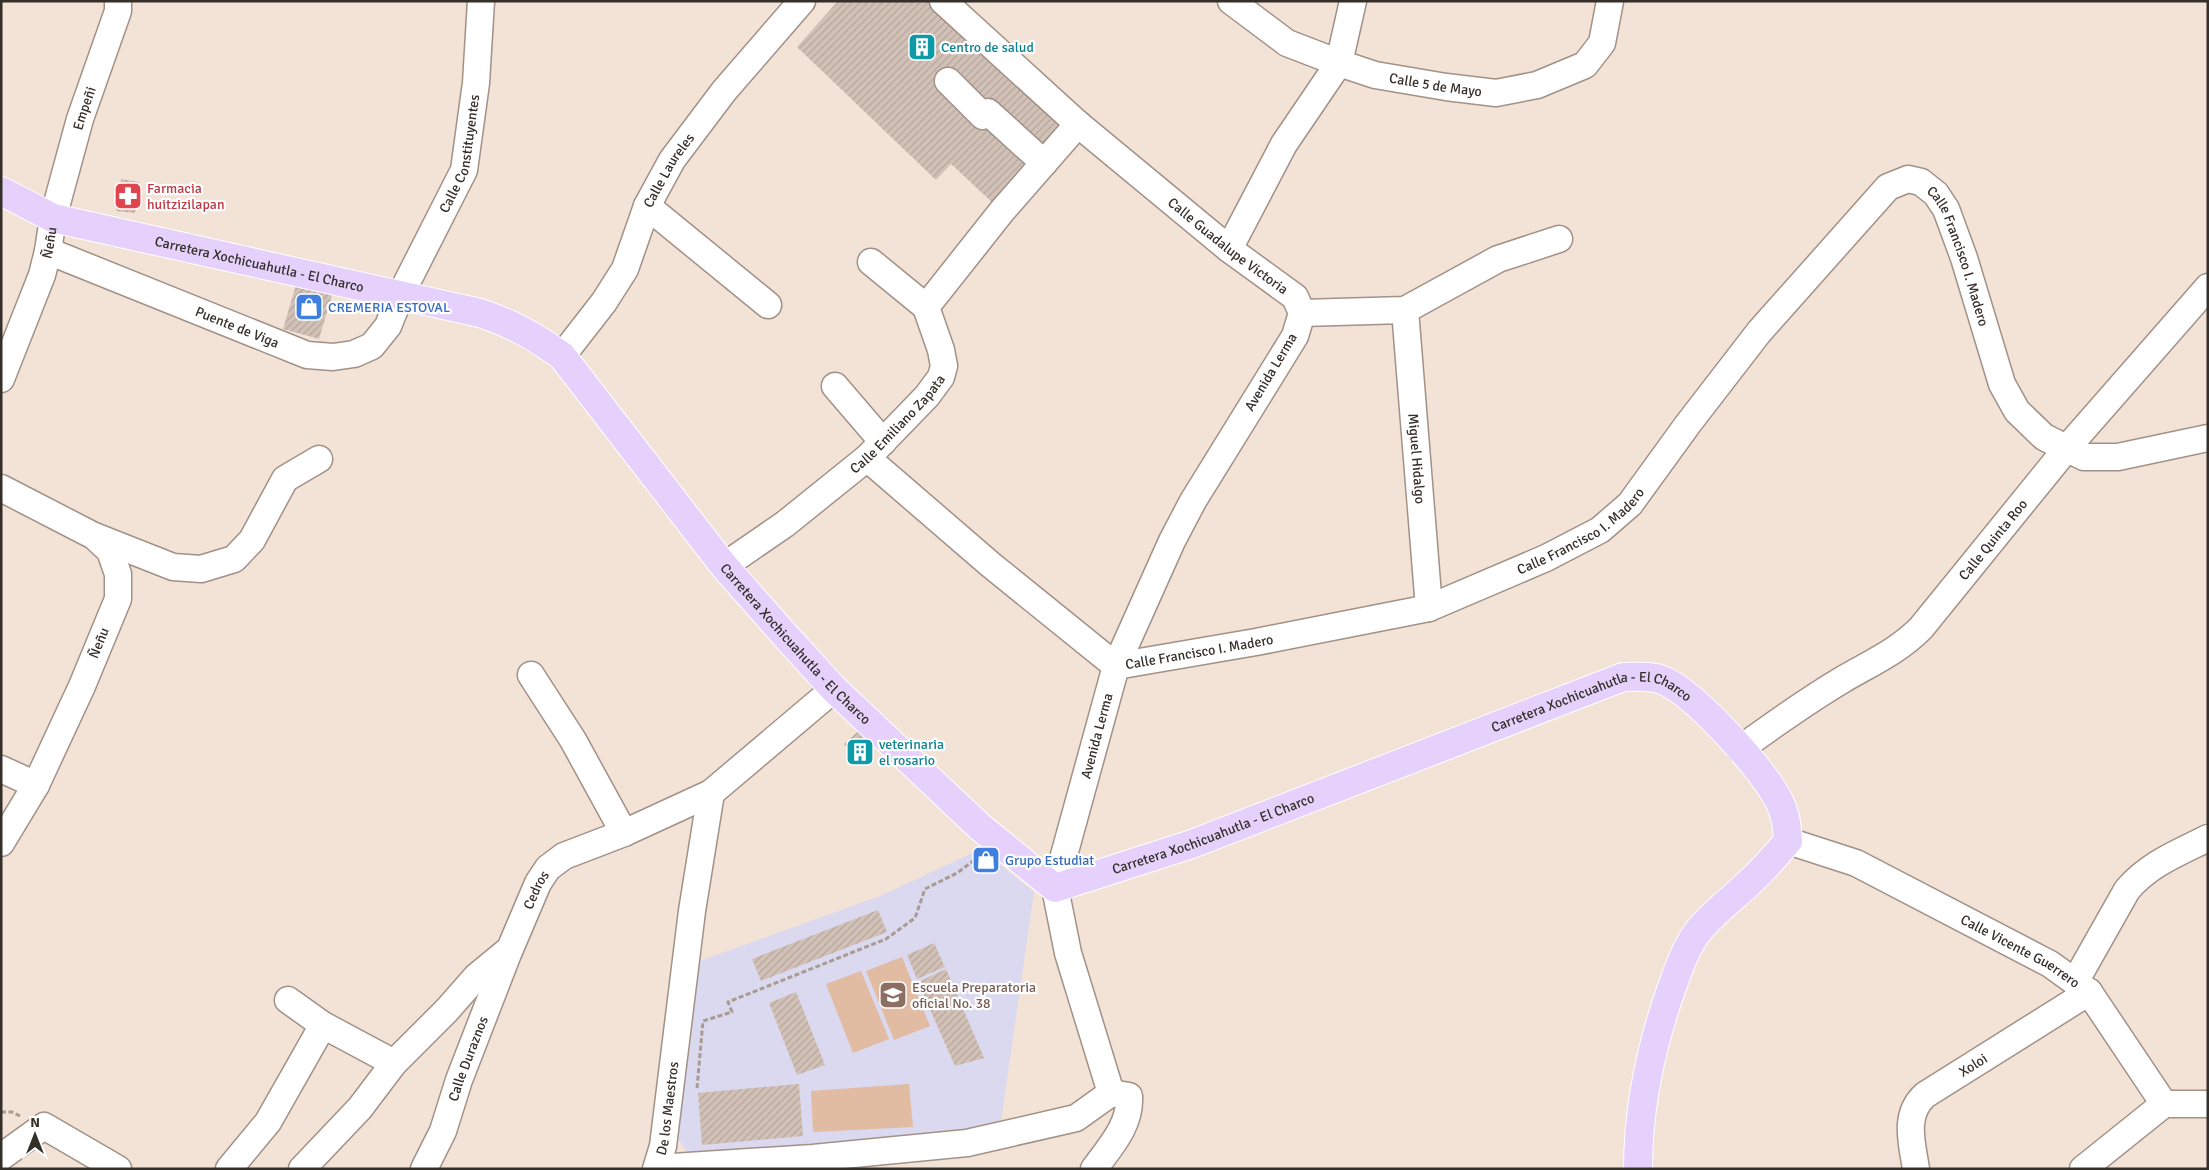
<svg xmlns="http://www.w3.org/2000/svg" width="2209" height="1170" viewBox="0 0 2209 1170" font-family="Signika,sans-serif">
	<defs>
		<pattern id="building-hatch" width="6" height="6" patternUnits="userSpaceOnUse" patternTransform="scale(1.25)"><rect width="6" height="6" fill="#d2c1b6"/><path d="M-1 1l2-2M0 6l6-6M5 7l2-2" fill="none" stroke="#b5a69d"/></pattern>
	</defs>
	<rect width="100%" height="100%" fill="#f3e2d6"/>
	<path fill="#dbd9ef" d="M981,849L1034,892L1000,1128L689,1154L674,1134L697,962L880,896Z"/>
	<path fill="#e1bba2" d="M902,957L930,1026L894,1040L866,971Z
		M861,971L889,1039L853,1053L826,984Z
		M909,1084L913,1127L813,1132L811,1091Z"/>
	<path fill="url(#building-hatch)" d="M838,1H940L1069,120L995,205L951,164L936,180L797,47Z
		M121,179L139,182L135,213L116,211Z
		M299,275L335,285L319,339L283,329Z
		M863,727L878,744L858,760L844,744Z
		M878,910L887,932L761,981L752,959Z
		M934,943L945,967L917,979L907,955Z
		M946,969L984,1058L955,1066L918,982Z
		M796,992L825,1065L797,1075L769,1003Z
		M799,1084L803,1136L702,1145L698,1093Z"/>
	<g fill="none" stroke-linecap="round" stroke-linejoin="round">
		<defs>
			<g id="minor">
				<path id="s1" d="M943,1L1078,124L1229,249L1295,297L1302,313L1295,336L1193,501L1172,541L1116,666L1055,888L1068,953L1111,1093"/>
				<path id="s2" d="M1231,1L1287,43L1339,63L1375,75L1446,87L1496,93L1537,85L1585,65L1602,43L1610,1"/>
				<path d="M948,81L983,116L988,112L1044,163"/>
				<path d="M647,206L768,305"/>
				<path d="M1229,249L1284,144L1339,63L1353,1"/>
				<path id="s3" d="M48,251L307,355L333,357L354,354L372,346L388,326L401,294L464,170L476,83L481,1"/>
				<path d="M871,262L926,307"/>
				<path id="s4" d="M1405,310L1429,608"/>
				<path d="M1302,313L1405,310L1498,259L1559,239"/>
				<path id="s5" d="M562,356L604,302L625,269L647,206L672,160L724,91L802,1"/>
				<path id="s6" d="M1,379L42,275L48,251L53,218L80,119L118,11V1"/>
				<path d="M835,386L883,442"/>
				<path id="s7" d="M867,458L991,565L1116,666L1256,642L1429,608L1546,558L1600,530L1630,504L1688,424L1759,332L1888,187L1908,179L1921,182L1936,194L1946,209L1964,258L2002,384L2017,411L2044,437L2084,457H2118L2208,438"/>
				<path d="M1,488L94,536L110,551L118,574V599L82,686L36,785L1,843"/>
				<path d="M97,537L173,567L201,569L234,559L252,540L285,479L319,459"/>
				<path id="s8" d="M724,566L785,524L867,458L927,396L941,377L944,366L941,350L926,307L1002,211L1078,124"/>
				<path d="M531,675L573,740L624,833"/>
				<path id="s9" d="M1740,749C1773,725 1807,701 1842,680C1871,663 1897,652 1921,628L2067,448L2208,287"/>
				<path d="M1,769L36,785"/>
				<path id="s10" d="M1788,841L1856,863L2050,964L2089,992L2164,1104"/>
				<path d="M2075,982L2127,890C2149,864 2178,853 2208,838"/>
				<path d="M288,1000L323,1025L394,1063"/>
				<path d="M2164,1104H2208"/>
				<path d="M1,1157L44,1126L118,1169"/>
				<path d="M657,1168L813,1158L967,1143L1076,1118L1111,1093"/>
				<path d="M229,1169L268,1122L323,1025"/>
				<path id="s11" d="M302,1169L360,1108L394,1063L447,1010L476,977L510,949L538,883L548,868L564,856L624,833L711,793L834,689"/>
				<path id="s12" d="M424,1169L443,1131L459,1080L509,951"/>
				<path id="s13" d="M656,1169L663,1146L692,911L711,793"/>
				<path d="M1094,1169C1110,1147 1131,1125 1129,1096L1111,1093"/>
				<path id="s14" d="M1916,1169C1912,1143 1903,1115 1925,1095L2089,992"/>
				<path d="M2083,1169L2164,1104"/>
			</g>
			<g id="major">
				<path id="s15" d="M1,191L53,218L480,313C513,324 534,336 562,356L724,566L783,633L834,689L980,827L1055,888L1192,844L1623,677C1636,677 1652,675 1665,681C1698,697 1764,770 1780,803C1786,815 1787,828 1788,841C1777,854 1765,868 1752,880C1735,897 1715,911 1700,929C1686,946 1679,968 1672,987C1651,1046 1638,1106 1638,1169"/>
			</g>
		</defs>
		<use href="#minor" stroke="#a19187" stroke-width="29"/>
		<use href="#major" stroke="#fff" stroke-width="30"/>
		<path stroke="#a89b92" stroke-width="3" stroke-dasharray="5 2.5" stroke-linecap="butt" d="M697,1088L703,1021L732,1012L728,1002L886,939L915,918L925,889L957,873L980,856
			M1,1112H12L20,1116"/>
		<use href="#minor" stroke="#fff" stroke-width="26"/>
		<use href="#major" stroke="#e5d1fb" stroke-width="28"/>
	</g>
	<defs>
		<symbol id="building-square" viewBox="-11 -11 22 22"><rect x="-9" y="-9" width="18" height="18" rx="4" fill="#0f9aa8" stroke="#fff"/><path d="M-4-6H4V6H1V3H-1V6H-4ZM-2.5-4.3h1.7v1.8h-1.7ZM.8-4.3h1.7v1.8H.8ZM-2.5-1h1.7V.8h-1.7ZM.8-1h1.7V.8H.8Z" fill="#fff"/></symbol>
		<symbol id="pharmacy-square" viewBox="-11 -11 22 22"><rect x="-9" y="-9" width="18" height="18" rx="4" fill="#e0444e" stroke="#fff"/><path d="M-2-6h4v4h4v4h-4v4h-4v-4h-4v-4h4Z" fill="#fff"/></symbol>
		<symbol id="shop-square" viewBox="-11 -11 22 22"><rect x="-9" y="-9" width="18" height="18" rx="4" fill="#3f7fe0" stroke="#fff"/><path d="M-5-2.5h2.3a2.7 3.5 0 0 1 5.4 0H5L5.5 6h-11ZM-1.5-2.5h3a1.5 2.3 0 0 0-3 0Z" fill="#fff"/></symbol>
		<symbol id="school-square" viewBox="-11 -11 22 22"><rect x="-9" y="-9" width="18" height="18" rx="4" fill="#8d6e63" stroke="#fff"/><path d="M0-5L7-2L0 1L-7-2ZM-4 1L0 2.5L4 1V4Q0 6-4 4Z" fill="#fff"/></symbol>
	</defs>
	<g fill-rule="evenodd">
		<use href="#building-square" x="906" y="31" width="32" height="32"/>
		<use href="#pharmacy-square" x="112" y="180" width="32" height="32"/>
		<use href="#shop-square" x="293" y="291" width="32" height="32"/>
		<use href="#building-square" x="844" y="736" width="32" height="32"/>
		<use href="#shop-square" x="970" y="844" width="32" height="32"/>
		<use href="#school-square" x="877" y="979" width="32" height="32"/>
	</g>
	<g text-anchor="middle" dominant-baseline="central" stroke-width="4.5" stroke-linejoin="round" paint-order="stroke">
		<g font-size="14" fill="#0d838f" stroke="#fff" text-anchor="start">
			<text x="941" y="47">Centro de salud</text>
			<text x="879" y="744">veterinaria<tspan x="879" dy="16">el rosario</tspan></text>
		</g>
		<g font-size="14" fill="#352f2a" stroke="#fff">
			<text stroke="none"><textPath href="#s2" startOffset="225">Calle 5 de Mayo</textPath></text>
			<text stroke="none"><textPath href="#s6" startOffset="284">Empeñi</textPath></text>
			<text stroke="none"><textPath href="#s3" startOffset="560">Calle Constituyentes</textPath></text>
			<text stroke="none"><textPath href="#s5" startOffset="216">Calle Laureles</textPath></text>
			<text stroke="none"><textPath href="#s6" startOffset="145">Ñeñu</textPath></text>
			<text stroke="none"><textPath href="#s1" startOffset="376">Calle Guadalupe Victoria</textPath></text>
			<text stroke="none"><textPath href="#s7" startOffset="1400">Calle Francisco I. Madero</textPath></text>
			<text stroke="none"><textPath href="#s15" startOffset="270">Carretera Xochicuahutla - El Charco</textPath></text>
			<text stroke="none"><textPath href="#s3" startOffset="204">Puente de Viga</textPath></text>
			<text transform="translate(1271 372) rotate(-59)">Avenida Lerma</text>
			<text stroke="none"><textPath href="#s8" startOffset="225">Calle Emiliano Zapata</textPath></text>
			<text stroke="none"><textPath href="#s4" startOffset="149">Miguel Hidalgo</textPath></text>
			<text stroke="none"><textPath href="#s7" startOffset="814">Calle Francisco I. Madero</textPath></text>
			<text stroke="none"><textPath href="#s9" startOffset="332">Calle Quinta Roo</textPath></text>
			<text stroke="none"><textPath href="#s15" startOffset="960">Carretera Xochicuahutla - El Charco</textPath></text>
			<text transform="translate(99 643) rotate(-68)">Ñeñu</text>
			<text stroke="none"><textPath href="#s7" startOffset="409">Calle Francisco I. Madero</textPath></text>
			<text stroke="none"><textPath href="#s15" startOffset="1889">Carretera Xochicuahutla - El Charco</textPath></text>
			<text transform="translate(1097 736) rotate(-75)">Avenida Lerma</text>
			<text stroke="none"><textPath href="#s15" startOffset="1484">Carretera Xochicuahutla - El Charco</textPath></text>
			<text stroke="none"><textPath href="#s11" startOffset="368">Cedros</textPath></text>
			<text stroke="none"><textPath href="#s10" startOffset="258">Calle Vicente Guerrero</textPath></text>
			<text stroke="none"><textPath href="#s12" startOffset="119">Calle Duraznos</textPath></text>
			<text stroke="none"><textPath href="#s14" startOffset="135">Xoloi</textPath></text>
			<text stroke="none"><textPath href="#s13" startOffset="62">De los Maestros</textPath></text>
		</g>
		<g font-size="14" fill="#be3a42" stroke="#fff" text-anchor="start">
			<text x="147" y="188">Farmacia<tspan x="147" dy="16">huitzizilapan</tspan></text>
		</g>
		<g font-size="14" fill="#366cbe" stroke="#fff" text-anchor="start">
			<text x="328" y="307">CREMERIA ESTOVAL</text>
			<text x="1005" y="860">Grupo Estudiat</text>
		</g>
		<g font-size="14" fill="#785e54" stroke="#fff" text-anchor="start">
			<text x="912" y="987">Escuela Preparatoria<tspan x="912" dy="16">oficial No. 38</tspan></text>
		</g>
	</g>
	<rect width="2209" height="1170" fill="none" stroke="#352f2a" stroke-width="5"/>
	<g transform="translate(35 1135)" stroke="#ffffff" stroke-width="4" paint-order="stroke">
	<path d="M0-4L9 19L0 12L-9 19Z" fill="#352f2a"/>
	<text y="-8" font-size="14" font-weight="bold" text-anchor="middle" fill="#352f2a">N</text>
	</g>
</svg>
